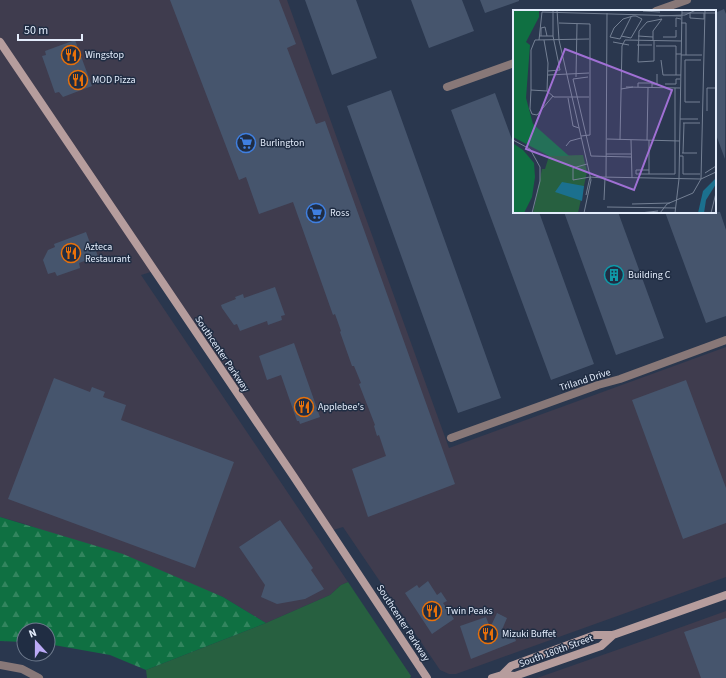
<svg xmlns="http://www.w3.org/2000/svg" width="726" height="678" viewBox="0 0 726 678" font-family="'Source Sans 3',sans-serif">
	<defs>
		<pattern id="forest-firs" width="22" height="20" patternUnits="userSpaceOnUse"><rect width="22" height="20" fill="#0f7042"/><path d="M5 1l3.5 6h-7zM16 11l3.5 6h-7z" fill="#32855e"/></pattern>
	</defs>
	<rect width="100%" height="100%" fill="#2a374e"/>
	<path fill="#3f3c4e" d="M0,0H287L449,448L726,347V577L456,674H449L440,670L343,527L330,531L154,271L141,275L348,582L341,585L330,595L266,623L223,597L25,524L0,517Z
		M726,611V678H537L651,638Z"/>
	<path fill="#276040" d="M348,582L411,676L410,678H147L146,670L266,623L330,595L341,585Z"/>
	<path fill="url(#forest-firs)" d="M0,517L123,554L223,597L266,623L146,670L110,655L48,644V630H24V642L0,641Z"/>
	<path fill="#46556d" d="M170,0H279L296,44L287,48L316,124L325,121L455,484L368,517L352,469L386,456L379,435L377,436L374,426L375,425L359,384L361,383L354,366H352L340,332L341,331L335,314L333,315L293,202L259,214L246,177L239,180Z
		M305,0H356L377,58L332,75Z
		M411,0H462L474,31L429,48Z
		M480,0H519V1L485,13Z
		M724,9L726,14L725,159L715,132V13Z
		M75,40L92,86L63,97L59,92L55,93L42,56L46,55L45,51Z
		M391,90L501,398L458,413L347,106Z
		M495,93L514,145V212H539L594,364L551,380L451,110Z
		M564,212H618L664,338L616,355Z
		M665,212H720L726,230V316L706,323Z
		M86,232L90,243L94,246L98,256L79,263L80,268L57,276L55,272L48,274L43,260L48,250L55,247L54,244Z
		M275,287L285,315L281,316L282,320L268,325L267,321L240,331L237,324L234,325L222,308L221,305L236,299L235,297L243,294L244,298Z
		M294,343L320,417L300,424L299,421H297L281,375L267,380L259,356Z
		M54,378L90,392L92,387L105,392L103,397L126,405L121,420L234,462L195,568L8,499Z
		M686,380L726,488V523L683,539L632,400Z
		M280,520L313,568L311,570L324,589L305,599L277,604L261,597L265,585L239,547Z
		M428,581L437,595L441,592L447,601L443,603L454,619L432,634L405,593L417,585L419,588Z
		M497,613L507,618L501,632L511,628L516,641L471,659L460,626L486,617L490,628Z
		M726,618V678H701L684,632Z"/>
	<g fill="none" stroke-linecap="round" stroke-linejoin="round">
		<path stroke="#887878" stroke-width="8" d="M656,11L687,0
			M447,87L514,63
			M451,438L598,385L620,379L726,340"/>
		<path stroke="#887878" stroke-width="8" d="M0,665L22,669L39,678"/>
		<path stroke="#b69d9d" stroke-width="8" d="M0,42L294,477L427,678
			M502,675L515,676L601,646L613,635
			M492,678L502,675L511,666L595,635H613L726,595"/>
	</g>
	<defs>
		<symbol id="restaurant-ring" viewBox="-11 -11 22 22"><circle r="9.5" fill="#202d43" stroke="#e8710a" stroke-width="1.5"/><path d="M-5-6h1v4h1v-4h1v4h1v-4h1v5L-1.5 .5V6h-2V.5L-5-1ZM5-6V6H3V1.5H1.5Q1.5-4 5-6Z" fill="#e8710a"/></symbol>
		<symbol id="supermarket-ring" viewBox="-11 -11 22 22"><circle r="9.5" fill="#202d43" stroke="#3f7fe0" stroke-width="1.5"/><path d="M-6-5.5h2.5l.6 2H6L4.5 2H-2.5L-4.4-4H-6ZM-1.5 3.2a1.3 1.3 0 1 0 .1 0ZM3 3.2a1.3 1.3 0 1 0 .1 0Z" fill="#3f7fe0"/></symbol>
		<symbol id="building-ring" viewBox="-11 -11 22 22"><circle r="9.5" fill="#202d43" stroke="#0f9aa8" stroke-width="1.5"/><path d="M-4-6H4V6H1V3H-1V6H-4ZM-2.5-4.3h1.7v1.8h-1.7ZM.8-4.3h1.7v1.8H.8ZM-2.5-1h1.7V.8h-1.7ZM.8-1h1.7V.8H.8Z" fill="#0f9aa8"/></symbol>
	</defs>
	<g fill-rule="evenodd">
		<use href="#restaurant-ring" x="60" y="44" width="22" height="22"/>
		<use href="#restaurant-ring" x="67" y="69" width="22" height="22"/>
		<use href="#supermarket-ring" x="235" y="132" width="22" height="22"/>
		<use href="#supermarket-ring" x="305" y="202" width="22" height="22"/>
		<use href="#restaurant-ring" x="60" y="242" width="22" height="22"/>
		<use href="#building-ring" x="603" y="264" width="22" height="22"/>
		<use href="#restaurant-ring" x="293" y="396" width="22" height="22"/>
		<use href="#restaurant-ring" x="421" y="600" width="22" height="22"/>
		<use href="#restaurant-ring" x="477" y="623" width="22" height="22"/>
	</g>
	<g text-anchor="middle" dominant-baseline="central" stroke-width="3" stroke-linejoin="round" paint-order="stroke">
		<g font-size="10" fill="#e4edfc" stroke="#202d43" text-anchor="start">
			<text x="85" y="55">Wingstop</text>
			<text x="92" y="80">MOD Pizza</text>
			<text x="260" y="143">Burlington</text>
			<text x="330" y="213">Ross</text>
			<text x="85" y="247">Azteca<tspan x="85" dy="12">Restaurant</tspan></text>
			<text x="628" y="275">Building C</text>
			<text x="318" y="407">Applebee's</text>
			<text x="446" y="611">Twin Peaks</text>
			<text x="502" y="634">Mizuki Buffet</text>
		</g>
		<g font-size="10" fill="#e4edfc" stroke="#202d43">
			<text transform="translate(222 354) rotate(56)">Southcenter Parkway</text>
			<text transform="translate(585 380) rotate(-18)">Triland Drive</text>
			<text transform="translate(403 623) rotate(57)">Southcenter Parkway</text>
			<text transform="translate(556 651) rotate(-20)">South 180th Street</text>
		</g>
	</g>
	<g transform="translate(513 10)">
		<rect width="203" height="203" fill="#2a374e"/>
		<path d="M70,145L74,162L65,203H20L29,159H32L36,146Z" fill="#276040"/>
		<path d="M0,0H26V7L13,32L17,35L13,88L20,114L56,146H36L0,127ZM1,134L10,140L21,153L22,167L19,187L11,203H0Z" fill="#0f7042"/>
		<path d="M203,168V174L193,190L191,203H185L190,181ZM49,172L71,176L69,191L42,182Z" fill="#1b708e"/>
		<path fill="none" stroke="#748094" stroke-width="1" d="M44,0L46,30L78,170L71,203M130,1L147,2M169,3H203M177,3V8L191,9V3M146,6L172,5L183,0M46,13L77,14V125L68,126M168,13H173V45M163,17V8L168,9M26,26H40M28,26V18L32,17L34,26M108,26L118,28L129,9L123,6H120L110,9L101,18L97,27L107,29L118,7M125,26L140,27M150,27H163V20M26,30L29,2L168,6M31,30L35,53L34,81L41,87H76M112,30L168,31M140,31V21L149,9L134,12L126,21L125,52L141,51V31M100,32L116,35M124,35H139M143,36H163V44M168,45H189M148,50L150,65H168M35,61L47,60L40,26V0M35,65L76,63M163,65V44H168M63,67L64,14M75,67L60,69L78,146L118,147M139,74H144V64M152,74H163V69H167M113,77L167,78M125,77V73H139V78M108,79L120,77M18,80V40L22,30L76,29M34,81L18,80L17,99L19,104L24,105L40,86M55,88L60,116L66,118M187,92H172V50H188M194,101V78H203M167,109H185M170,113H187M94,129L167,131M0,130L17,139L27,157V171L19,203M107,130L109,36L112,30M118,130L119,168M134,130L135,78M53,136L57,131L68,128M169,143H184M170,143L171,113M93,144H118M167,146H170V164H187M74,154L60,158V170L77,167M192,163L203,156M136,164H162V78M136,164V130M136,164H123V160H136M77,167L90,168M88,167L188,169L203,162M93,167L94,3M73,185L77,167M91,190L92,168M119,194L157,193M94,197L163,198M127,203L145,201M147,203L154,194L180,183L188,169L192,0M162,203L166,169L169,0M198,203L203,183"/>
		<path fill="#a070d4" fill-opacity="0.15" stroke="#a070d4" stroke-width="2" d="M52,39L159,80L121,180L13,139Z"/>
		<rect width="203" height="203" fill="none" stroke="#e4edfc" stroke-width="2"/>
	</g>
	<g transform="translate(36 642) rotate(339)"><circle r="19" fill="#202d43" stroke="#6e7a8d"/>
	<path d="M0-3L7 15L0 10L-7 15Z" fill="#bbaaf6"/>
	<text y="-6" font-size="11" font-weight="bold" text-anchor="middle" fill="#e4edfc">N</text>
	</g>
	<path d="M18 34v6h64v-6" fill="none" stroke="#e4edfc" stroke-width="2"/>
	<text x="24" y="34" font-size="12" fill="#e4edfc" stroke="#202d43" stroke-width="3" paint-order="stroke">50 m</text>
</svg>
